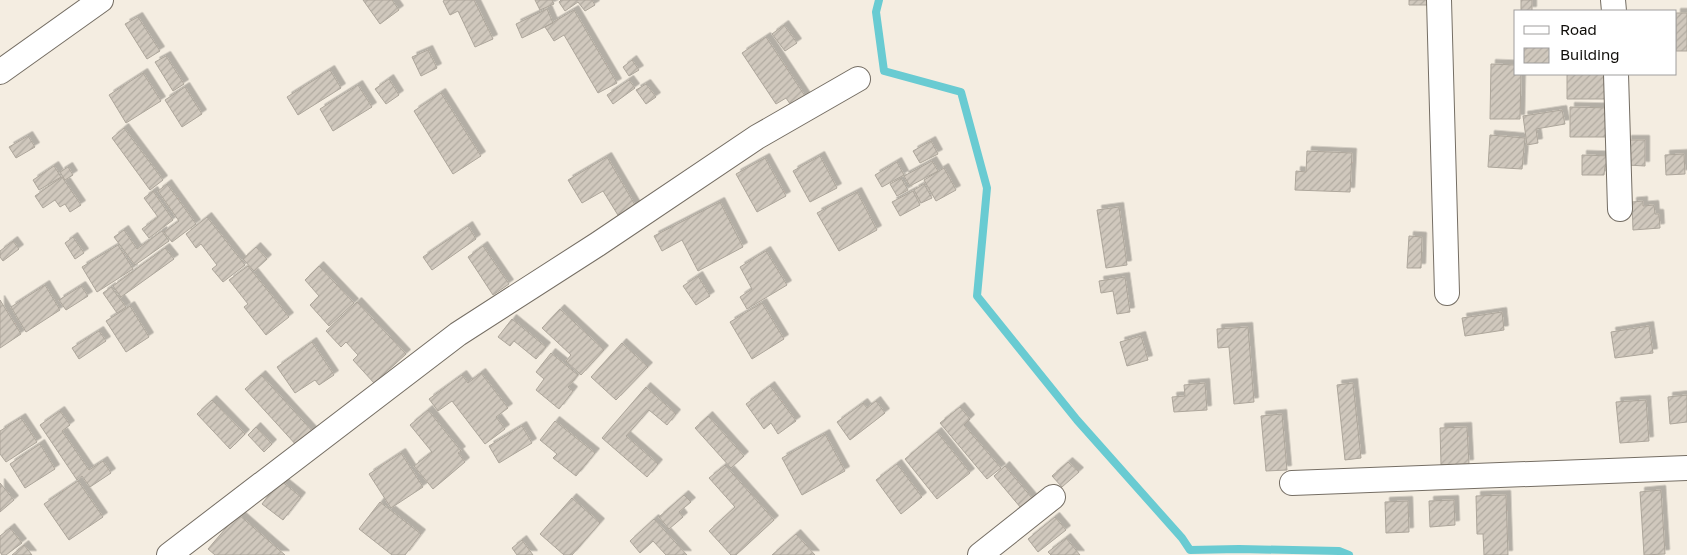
<svg xmlns="http://www.w3.org/2000/svg" width="1687" height="555" viewBox="0 0 1687 555" font-family="'Golos Text',sans-serif">
	<defs>
		<pattern id="building-hatch" width="6" height="6" patternUnits="userSpaceOnUse" patternTransform="scale(1.25)"><rect width="6" height="6" fill="#d0c8bd"/><path d="M-1 1l2-2M0 6l6-6M5 7l2-2" fill="none" stroke="#b1aba1"/></pattern>
		<filter id="shadow"><feDropShadow dx="4.5" dy="-4.5" stdDeviation="0" flood-color="#0004"/></filter>
	</defs>
	<rect width="100%" height="100%" fill="#f4ede1"/>
	<g fill="none" stroke-linecap="round" stroke-linejoin="round">
		<path stroke="#69cbd2" stroke-width="8" d="M879,0L876,12L884,71L961,92L987,188L977,296L1077,420L1182,538L1190,550L1239,549L1339,551L1349,555"/>
	</g>
	<path fill="url(#building-hatch)" stroke="#ada69b" filter="url(#shadow)" d="M363,0H392L399,10L380,24Z
		M445,0H474L493,39L475,47L458,11L450,15L443,1Z
		M535,0H552L554,4L540,10Z
		M561,0H592L595,5L585,11L578,2L565,11L559,2Z
		M1409,0H1431V5H1409Z
		M1521,0H1532V11H1521Z
		M547,9L553,23L522,38L516,24Z
		M574,10L617,83L598,93L564,35L554,41L545,27Z
		M1676,13H1687V51H1676Z
		M138,17L160,51L147,59L125,24Z
		M784,25L797,43L785,51L772,34Z
		M766,37L809,102L795,111L786,98L776,104L742,53Z
		M428,50L437,68L421,76L412,57Z
		M166,56L184,84L173,91L155,62Z
		M632,60L639,70L629,76L623,67Z
		M1491,64L1516,65V74H1521L1520,119H1490Z
		M330,70L341,88L298,115L287,97Z
		M143,73L161,101L126,123L109,95Z
		M1567,74H1606V99H1567Z
		M389,79L399,95L386,104L375,89Z
		M629,80L635,88L613,104L607,95Z
		M646,84L656,97L646,104L636,90Z
		M358,85L372,107L333,131L320,109Z
		M185,87L202,114L182,127L165,100Z
		M441,93L481,156L453,174L414,111Z
		M1570,107L1611,108L1610,137H1570Z
		M1562,110L1565,124L1536,129L1538,143L1527,145L1523,116Z
		M124,128L163,180L150,190L112,138Z
		M1490,135L1525,138L1522,169L1488,167Z
		M28,136L35,147L16,158L9,147Z
		M1627,140H1645V166L1627,165Z
		M931,141L938,154L920,163L913,151Z
		M1307,151L1352,153L1350,192L1295,190L1296,171L1306,172Z
		M1684,154L1685,174L1666,175L1665,155Z
		M1582,155L1611,156V166H1605L1604,175H1582Z
		M820,156L837,188L810,202L793,171Z
		M607,157L638,210L621,220L603,191L582,203L568,180Z
		M765,158L786,196L757,212L736,174Z
		M932,161L938,171L910,186L904,176Z
		M897,162L904,175L882,187L875,175Z
		M54,166L61,177L39,190L33,180Z
		M68,167L73,175L65,180L60,172Z
		M944,168L956,190L936,201L924,180Z
		M62,177L81,205L70,212L65,204L60,207L55,200L43,208L35,196Z
		M901,178L908,190L897,196L890,184Z
		M167,184L196,224L172,242L164,232L179,221L158,191Z
		M924,184L932,198L921,203L914,190Z
		M153,191L173,220L149,238L142,229L158,217L144,198Z
		M913,191L920,205L900,216L892,202Z
		M857,192L877,230L839,251L817,213Z
		M1643,201V206L1654,205L1655,214H1659L1660,228L1633,230L1632,202Z
		M720,202L743,247L698,271L682,240L662,251L654,236Z
		M1119,207L1127,265L1106,268L1097,210Z
		M207,217L245,265L223,282L212,269L217,265L201,244L196,248L186,234Z
		M468,226L476,239L432,270L423,257Z
		M124,230L137,249L162,231L169,241L135,265L114,237Z
		M1409,236L1422,237L1421,268H1407Z
		M73,237L84,253L75,259L65,243Z
		M13,241L19,249L3,261L0,257V251Z
		M118,245L133,269L97,292L82,267Z
		M483,246L509,284L493,295L468,257Z
		M256,247L267,259L254,271L243,259Z
		M165,248L174,259L121,297L113,286Z
		M766,251L787,285L747,309L740,297L752,289L740,267Z
		M248,266L289,317L266,335L244,307L248,304L229,280Z
		M319,266L354,303L329,326L310,305L319,296L305,280Z
		M698,276L710,296L696,305L683,286Z
		M1125,277L1130,312L1117,314L1113,291L1101,293L1099,281Z
		M45,285L60,310L26,332L11,307Z
		M81,286L88,296L66,310L59,300Z
		M111,287L126,307L117,313L103,293Z
		M0,300L21,334L0,348Z
		M357,302L406,354L374,383L353,360L358,355L346,342L341,347L326,331Z
		M762,303L784,339L752,359L730,322Z
		M130,306L149,337L126,352L106,321Z
		M560,309L604,350L581,375L566,361L571,355L542,328Z
		M1502,312L1504,330L1465,336L1462,318Z
		M512,319L546,347L536,359L514,341L510,346L498,337Z
		M1649,326L1653,353L1615,358L1611,332Z
		M1248,327L1254,402L1234,404L1229,347L1218,348L1217,329Z
		M99,331L106,341L79,359L72,348Z
		M1141,336L1148,360L1127,366L1120,342Z
		M312,342L334,375L319,385L315,380L295,393L277,367Z
		M622,343L648,367L616,400L591,377Z
		M551,353L578,375L568,387L573,391L559,409L536,390L544,379L536,372Z
		M481,373L508,408L496,417L505,429L485,444L452,401L438,411L429,399L462,375L468,383Z
		M261,375L314,433L298,447L245,389Z
		M1205,383L1207,410L1174,412L1172,397L1185,396L1184,385Z
		M1353,383L1361,458L1345,460L1337,385Z
		M770,386L796,421L778,434L771,423L764,429L746,404Z
		M646,387L676,414L667,425L649,410L626,436L658,464L647,477L602,438Z
		M1687,395V422L1670,424L1668,397Z
		M212,400L245,434L230,449L197,414Z
		M1646,400L1649,441L1620,443L1616,402Z
		M876,401L885,413L850,440L837,422L863,403L867,408Z
		M960,407L970,419L964,425L1001,468L987,479L940,423Z
		M428,410L461,451L458,453L465,462L433,489L414,466L432,452L410,425Z
		M60,411L70,425L62,431L89,470L103,461L111,473L90,487L82,476L77,480L40,425Z
		M1282,414L1287,470L1266,471L1261,416Z
		M708,416L744,456L731,468L695,428Z
		M21,418L37,442L6,462L0,454V431Z
		M555,421L595,453L576,476L553,458L557,454L540,440Z
		M522,426L532,443L499,463L489,446Z
		M256,427L272,444L264,452L248,435Z
		M1467,427L1469,464L1441,465L1440,428Z
		M937,432L970,473L937,499L905,459Z
		M825,434L845,471L802,495L782,458Z
		M40,444L55,469L25,488L10,464Z
		M401,453L423,487L391,508L369,474Z
		M1068,462L1079,472L1062,487L1052,476Z
		M897,464L922,497L901,514L876,480Z
		M725,465L774,520L736,555H731L709,531L735,507L709,478Z
		M1005,466L1032,498L1021,508L994,476Z
		M280,480L301,497L283,520L262,504Z
		M78,481L103,517L69,540L44,504Z
		M0,483L14,500L0,512Z
		M1661,490L1665,554L1644,555L1640,492Z
		M684,495L691,502L679,512L683,517L669,529L659,517Z
		M1506,495L1508,555H1484L1483,534H1477L1476,496Z
		M572,498L600,523L572,555H564L540,534Z
		M1454,500L1455,525L1430,527L1429,501Z
		M1408,501L1409,532L1386,533L1385,502Z
		M380,502L421,534L405,555H392L359,529Z
		M238,514L285,555H215L208,549Z
		M1055,517L1066,530L1038,552L1028,539Z
		M654,519L687,555H666L653,541L640,553L630,541Z
		M10,528L22,543L6,555H2L0,552V536Z
		M796,534L815,555H772Z
		M1066,538L1080,555H1051L1048,552Z
		M522,540L533,555H517L512,548Z
		M24,545L32,555H12Z"/>
	<g fill="none" stroke-linecap="round" stroke-linejoin="round">
		<defs>
			<path id="street" d="M1439,0L1447,293
				M1613,0L1614,11
				M0,72L101,0
				M1616,74L1620,209
				M1292,483L1687,468
				M169,555L458,334L598,244L757,137L858,79
				M980,555L1053,497"/>
		</defs>
		<use href="#street" stroke="#756e64" stroke-width="26"/>
		<use href="#street" stroke="#fff" stroke-width="24"/>
	</g>
	<rect x="1514" y="10" width="162" height="65" fill="#ffffff" stroke="#9f9e9d"/>
	<rect x="1524" y="26" width="25" height="8" fill="#ffffff" stroke="#9f9e9d"/>
	<text x="1560" y="35" font-size="15" fill="#0f0d09">Road</text>
	<rect x="1524" y="48" width="25" height="15" fill="url(#building-hatch)" stroke="#9f9e9d"/>
	<text x="1560" y="60" font-size="15" fill="#0f0d09">Building</text>
</svg>
